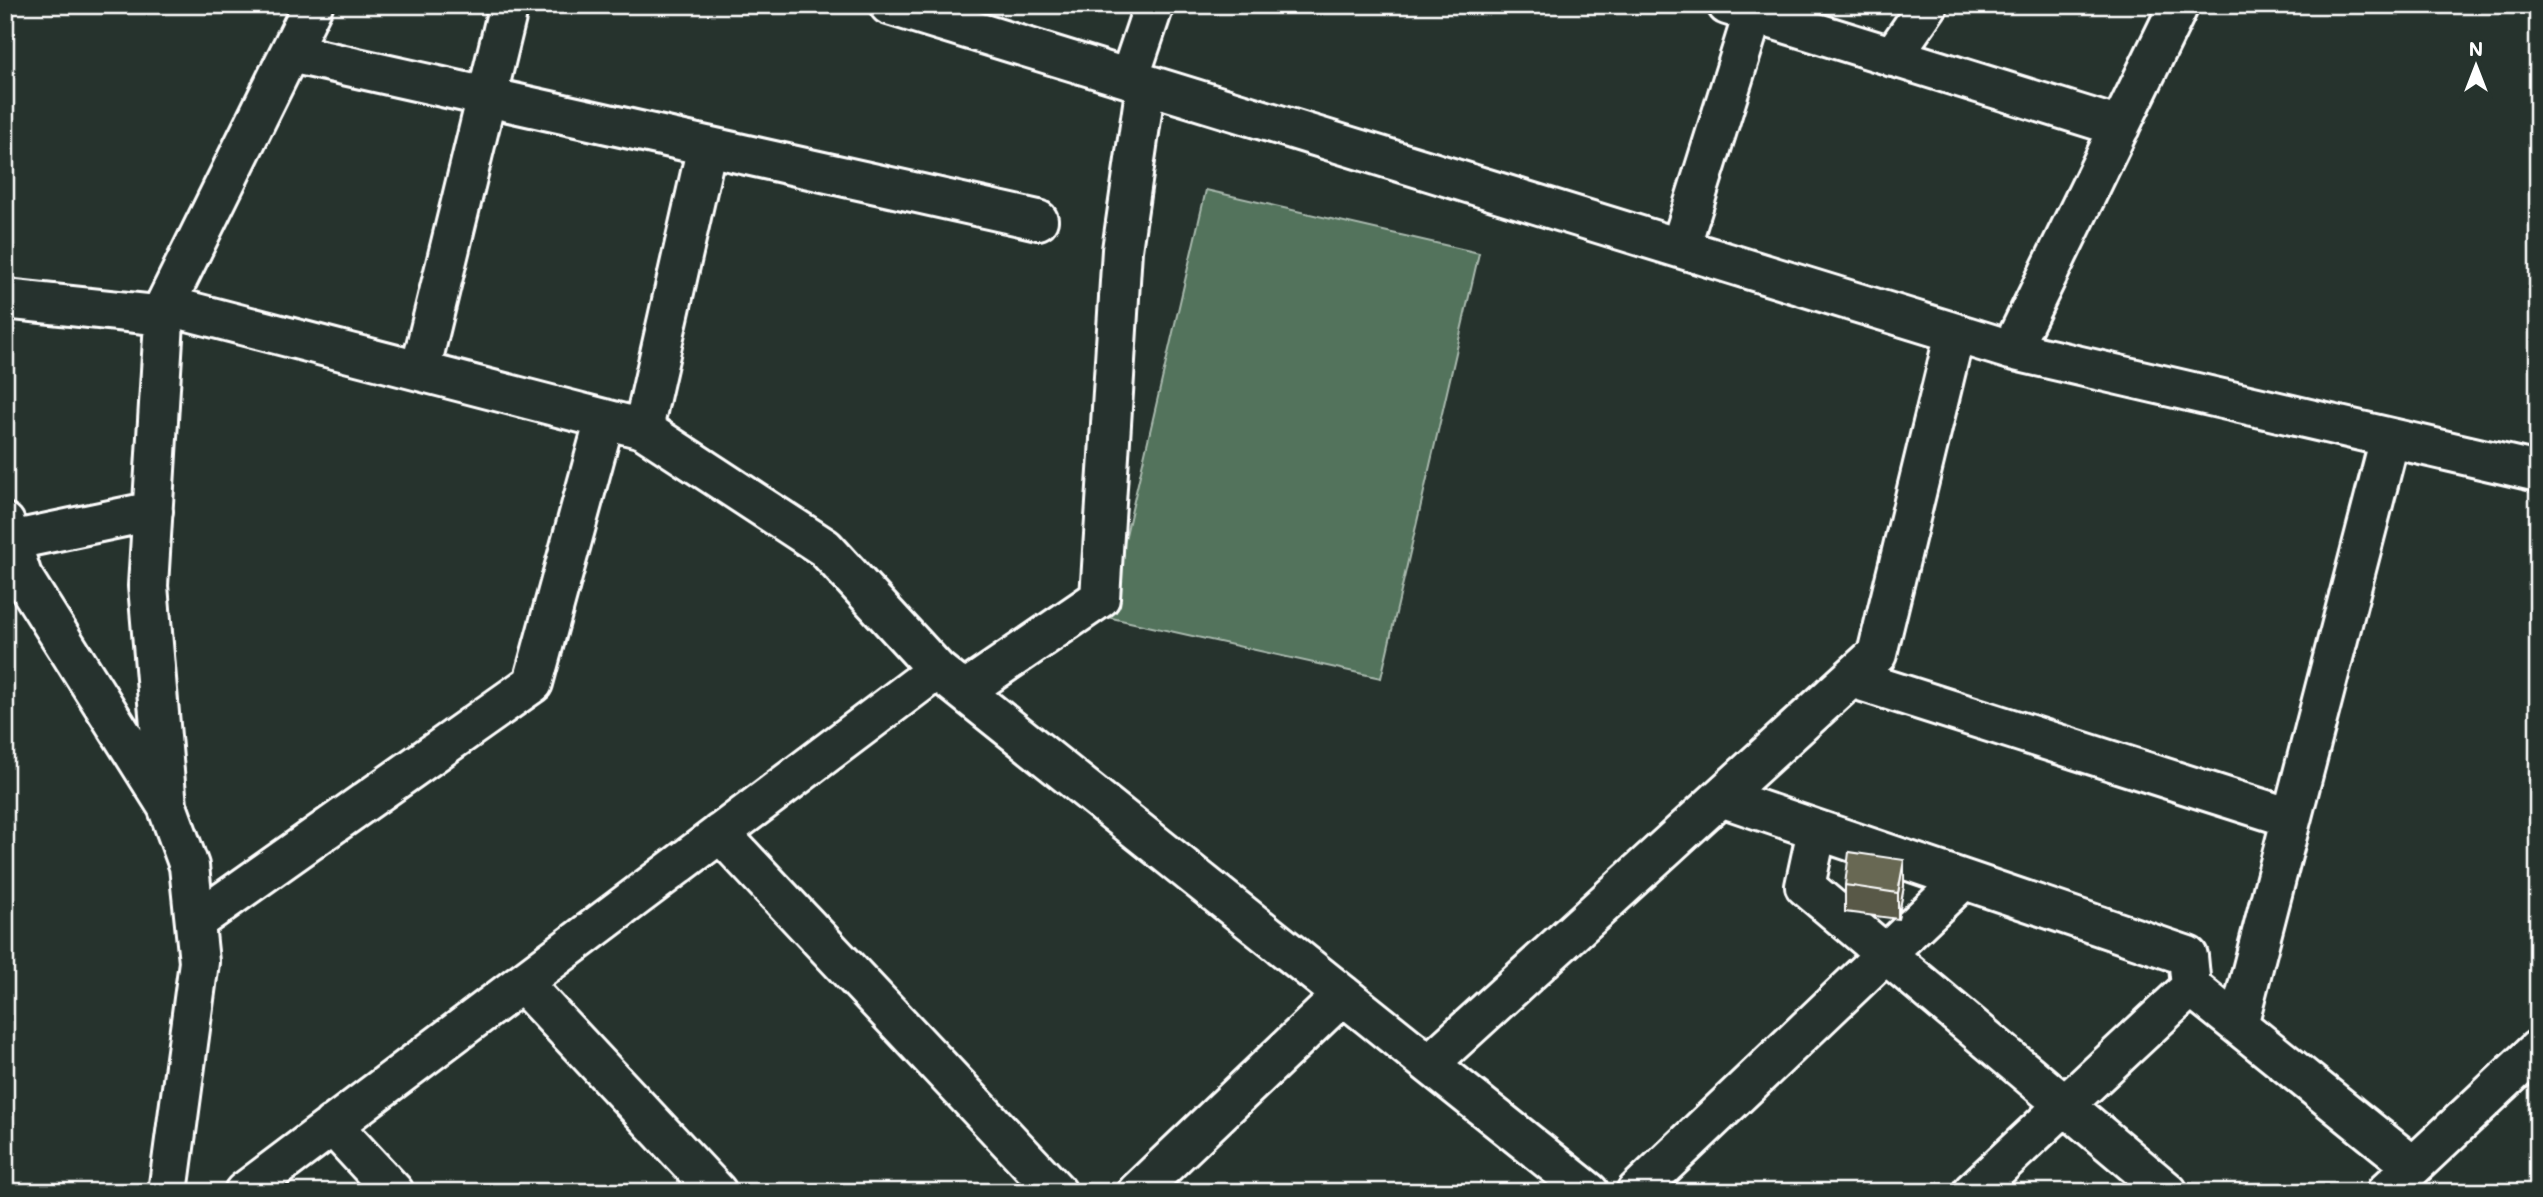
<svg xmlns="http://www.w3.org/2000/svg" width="2543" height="1197" viewBox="0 0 2543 1197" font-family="Mali,sans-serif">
	<rect width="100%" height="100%" fill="#26332d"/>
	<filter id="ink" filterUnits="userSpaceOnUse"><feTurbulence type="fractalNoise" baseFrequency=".0143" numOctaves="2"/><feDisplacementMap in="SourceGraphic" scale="14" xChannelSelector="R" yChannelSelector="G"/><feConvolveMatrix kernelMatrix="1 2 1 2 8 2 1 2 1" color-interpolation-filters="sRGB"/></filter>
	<g filter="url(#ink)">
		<path fill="#53735c" stroke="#a9b9ae" stroke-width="2" d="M1206,190L1479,253L1381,678L1107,617Z"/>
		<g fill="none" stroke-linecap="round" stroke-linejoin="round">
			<defs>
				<path id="minor" d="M889,5L2011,350L2538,472
					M1727,5L2120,127
					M290,53L1038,220
					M1892,57L1928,5
					M1129,79L1154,5
					M1680,248L1756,5
					M5,299L165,316
					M165,305L643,429L825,548L937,670L1589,1192
					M2011,350L2179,5
					M420,371L509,5
					M643,429L707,146
					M5,523L22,576L167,806L189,866L199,962L168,1192
					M5,542L153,511
					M1851,678L2291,818
					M964,691L1100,598L1122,250L1146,84
					M1721,797L2188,956L2191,987L2413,1166
					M167,806L148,586L165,305L313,5
					M1817,830L1805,886L2168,1192
					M720,833L1057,1192
					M195,922L533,683L605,419
					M522,983L717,1192
					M2238,1025L2390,438
					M1429,1064L1877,654L1955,333
					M332,1125L394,1192
					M244,1192L937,670
					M1137,1192L1343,995
					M1636,1192L1963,880
					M1972,1192L2191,987
					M2386,1192L2538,1049"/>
			</defs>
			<use href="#minor" stroke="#fff" stroke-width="44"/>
			<use href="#minor" stroke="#26332d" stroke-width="38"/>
		</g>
		<path fill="#595947" stroke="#fff" stroke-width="2" d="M1845,885L1904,886L1898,919L1845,912Z"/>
		<path fill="#484939" stroke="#fff" stroke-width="2" d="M1904,860V886L1898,919V893Z"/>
		<path fill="#676852" stroke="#fff" stroke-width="2" d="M1849,852L1904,860L1898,893L1845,885Z"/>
	</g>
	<rect width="2543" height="1197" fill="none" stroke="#26332d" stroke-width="28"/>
	<rect x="14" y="14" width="2515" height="1169" fill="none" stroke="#fff" stroke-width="2.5" filter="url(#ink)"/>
	<g transform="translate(2476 66)" stroke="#26332d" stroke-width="5" paint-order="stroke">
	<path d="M0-5L12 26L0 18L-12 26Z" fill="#ffffff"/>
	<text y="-10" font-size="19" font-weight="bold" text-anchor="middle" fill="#ffffff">N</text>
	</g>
</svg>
